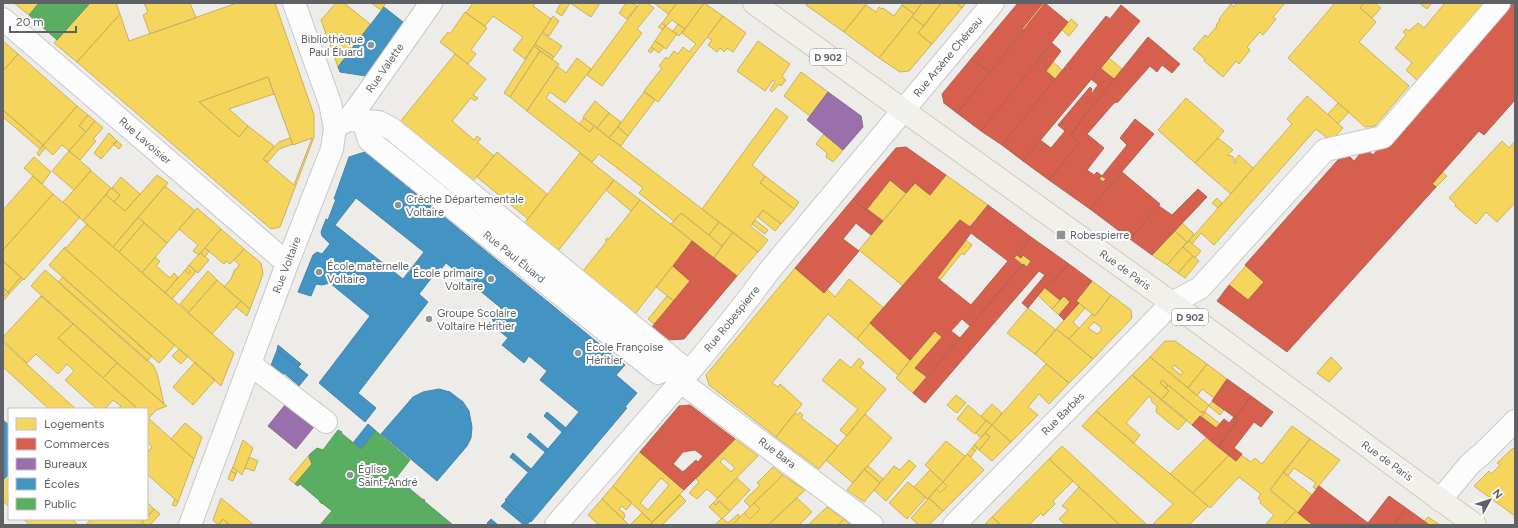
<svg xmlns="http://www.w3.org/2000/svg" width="1518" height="528" viewBox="0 0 1518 528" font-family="Figtree,sans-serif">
	<rect width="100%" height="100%" fill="#edece9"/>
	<path fill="#f6d55c" stroke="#c8b25f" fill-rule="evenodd" d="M14,3H39L29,15Z
		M90,3H116L120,14L77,62L54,43Z
		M144,3H190L196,18L150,34L143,15L148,12Z
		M237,3H275L314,115V137L280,227L271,229L77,62L120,14L129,41ZM268,77L293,145L312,138L294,185L263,159L274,146L248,126L239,137L199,102Z
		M336,3H344L370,24L338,67L321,20Z
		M371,3H386L381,10Z
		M473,3H534L535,4L533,6L551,19L525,59L513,50L523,37L493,16L485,26L466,13Z
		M561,3H570L562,16L556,12Z
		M570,3H600L591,17Z
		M626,3H632L637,6L627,19L619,13Z
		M640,3H647L654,8L637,29L642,33L602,86L587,75Z
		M654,3H677L668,14Z
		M677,3H704L685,29L672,20L666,26L662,23Z
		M704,3L723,16L658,102L644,91L662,68L659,66L666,57L668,59L674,51L678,54L683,47L689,52L696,44L682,33Z
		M807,3H867L844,32L806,5Z
		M904,3H922L914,14L902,5Z
		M922,3H941L924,26L912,17Z
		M941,3H956L962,8L932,44L918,33Z
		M956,3H966L962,8Z
		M1043,3L1045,4L1024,30L1022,29Z
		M1237,3H1285L1273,17L1276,19L1263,35L1260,32L1247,47L1250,50L1239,64L1236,61L1223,77L1204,61L1205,59L1193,49L1205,35L1208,37L1217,26L1216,25L1220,20L1219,19L1231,4L1234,7Z
		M1335,3H1364L1360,8L1376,22L1359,42L1409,86L1375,126L1365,127L1288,58Z
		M1364,3H1375L1381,8L1372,18L1360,8Z
		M1419,3H1432L1427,9Z
		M1445,3H1487L1419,82L1406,70L1412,63L1395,48L1406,35L1403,32L1406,29L1409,31L1418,23L1424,28Z
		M866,5L876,12L879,7L882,9L883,8L894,16L902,5L914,14L879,58L844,32Z
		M465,12L487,28L471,50L476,54L468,64L440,42L448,32L450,34Z
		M553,16L559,21L549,36L543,32Z
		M723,16L746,33L733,52L727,48L724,52L720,48L717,52L708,45L712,40L707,37Z
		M912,17L924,26L918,33L932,44L909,71L900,72L879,58Z
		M1071,19L1078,25L1069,36L1062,30Z
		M662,23L665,26L663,30L658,27Z
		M678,24L685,29L679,36L673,31Z
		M665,26L677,34L666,49L655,41Z
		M542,33L562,46L554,57L535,44Z
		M3,41L18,54L3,71Z
		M655,41L664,47L659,53L651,47Z
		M758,41L790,64L782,76L786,80L781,86L779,84L772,92L770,90L775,82L773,80L765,91L737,71Z
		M535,44L554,57L552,59L534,46Z
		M534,46L540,51L510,97L504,93Z
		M651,47L654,49L651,53L648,51Z
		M540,51L559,64L527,111L510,97Z
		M18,54L77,106L43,145L3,110V71Z
		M455,54L486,79L473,95L478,98L475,101L471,98L452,121L474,140L477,136L481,139L477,142L494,156L473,181L400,122Z
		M577,58L591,69L565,103L550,92L546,98L590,132L594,126L719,222L709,235L681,213L674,221L639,193L643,188L599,154L592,162L527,111L557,66L566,73Z
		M1109,58L1122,69L1114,79L1100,68Z
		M1053,62L1062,70L1055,79L1046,71Z
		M801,72L828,92L810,116L784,96Z
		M268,77L274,94L229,109L248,126L239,137L199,102Z
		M644,92L655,100L628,136L618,127Z
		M1307,96L1343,128L1331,141L1316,129L1214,245L1201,233L1192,244L1189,241L1292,124L1287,119Z
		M1186,98L1224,131L1195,163L1158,130Z
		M595,101L609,113L597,128L583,117Z
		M1338,103L1349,112L1338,124L1328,114Z
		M77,106L88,115L79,126L86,132L69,151L62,145L53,155L43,146Z
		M776,108L788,117L752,165L765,176L760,183L794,209L781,224L763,210L750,226L768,240L758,252L702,209Z
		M3,110L43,145L40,149L3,117Z
		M609,113L621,122L609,138L597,128Z
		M88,115L95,121L86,132L79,126Z
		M584,118L594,126L590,132L579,124Z
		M95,121L103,128L93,139L96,141L80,160L69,151Z
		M618,127L628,136L621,146L609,138Z
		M109,133L117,141L101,159L94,153Z
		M824,134L843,150L833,162L826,157L827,153L816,144Z
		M290,138L293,144L279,149L268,162L263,159L279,142Z
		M1218,138L1233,150L1227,155L1232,156L1234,158V163H1236V159L1239,155L1253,168L1231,194L1195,163Z
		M117,141L122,145L119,149L113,144Z
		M1502,141L1509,148L1515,141V203L1497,222L1486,212L1476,224L1455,206L1456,204L1449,198Z
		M43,146L45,148L39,156L37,153Z
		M69,151L91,170L74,190L52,171Z
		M497,152L547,194L528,219L477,177Z
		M580,153L614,180L558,251L524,224Z
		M34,157L51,172L42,184L24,168Z
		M91,171L111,188L83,221L63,202Z
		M1442,172L1447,176L1436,187L1432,184Z
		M157,175L168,183L113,247L83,221L106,195L125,211Z
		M946,175L988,205L970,227L960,220L903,286L859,250L915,183L930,195Z
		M33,176L53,194L3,250V210Z
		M765,176L799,202L794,209L760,183Z
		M1102,176L1106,179L1103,182L1099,179Z
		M121,177L140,194L125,211L114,202L120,195L112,188Z
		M614,180L640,200L631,211L606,190Z
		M890,180L906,193L883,221L867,209Z
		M165,186L195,211L167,243L138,217Z
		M111,188L120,195L114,202L106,195Z
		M53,194L80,217L24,280L3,261V250Z
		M1217,198L1222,203L1218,208L1212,203Z
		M640,200L692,241L635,314L583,271L607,241L605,240L607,238L609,239Z
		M197,208L221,229L199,255L193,251L198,245L179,229Z
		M763,210L781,224L775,231L758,217Z
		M681,213L722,246L714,258L671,224Z
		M138,217L144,223L119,252L113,247Z
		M755,220L768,230L765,234L752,224Z
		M719,222L733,232L722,246L709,235Z
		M144,223L167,243L142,273L119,252Z
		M1182,223L1194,234L1187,242L1175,231Z
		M87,224L234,353L221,386L65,249Z
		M221,229L244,249L230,264L226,261L224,264L205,248Z
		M1175,231L1187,242L1167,265L1152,255Z
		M733,232L758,252L737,276L714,258Z
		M966,240L972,245L964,255L962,253L940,280L937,278Z
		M1189,241L1201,251L1195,258L1183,247Z
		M65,247V249L175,345L159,363L49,265Z
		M1183,247L1193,256L1178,273L1167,265Z
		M205,248L209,251L205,257L200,253Z
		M244,249L261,263L263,274L250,309L224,287L231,279L235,269H237L239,264L234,260Z
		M200,253L209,260L198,273L189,265Z
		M1017,255L1021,258L1023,255L1031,261L1027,267L1014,258Z
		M1193,256L1199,261L1185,278L1178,273Z
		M155,257L160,261L156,266L170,278L174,273L178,277L165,293L142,273Z
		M3,261L21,277L8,292L3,288Z
		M189,265L196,272L172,299L165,293L185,270L189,274L191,272L187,268Z
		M673,266L690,281L674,301L656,287Z
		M1246,266L1264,282L1248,300L1229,285Z
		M187,268L191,272L189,274L185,270Z
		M795,268L824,293L827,289L835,297L849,279L884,308L857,339L828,314L772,383L778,387L780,384L802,404L776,437L709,385L706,375Z
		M45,270L153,365L157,373L164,404L31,286Z
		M208,271L217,280L189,312L180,304Z
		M21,277L23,279L9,294L8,292Z
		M63,277L152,356L147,361L58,282Z
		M217,280L241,301L212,334L188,313Z
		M1092,281L1111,295L1095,316L1076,301Z
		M1044,287L1060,300L1052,309L1038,295Z
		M3,288L8,292L3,297Z
		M8,292L9,294L3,301V297Z
		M1111,295L1131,310L1132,318L1093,359L1069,339L1092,314L1095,316ZM1094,322L1101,327V331L1097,334L1088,328Z
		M41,296L73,324L58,338L138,409H118L121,406L113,400L105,409H97L65,380L74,371L67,364L58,374L36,354L27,363L3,340V337Z
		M667,296L674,301L654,324L648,319Z
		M1064,296L1070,302L1059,315L1052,309Z
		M241,301L250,309L247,316L236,307Z
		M1079,303L1085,308L1073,322L1079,328L1069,339L1056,329Z
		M1028,308L1056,330L1035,354L1007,333Z
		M870,323L910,360L898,375L857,339Z
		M73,324L117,363L103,378L58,338Z
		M1056,329L1093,359L1069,383L1035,354Z
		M935,331L942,337L915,368L927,377L913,393L896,378Z
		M1165,341H1175L1207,364L1188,388L1150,357ZM1174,365L1183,372L1181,375L1172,368Z
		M3,342L69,403L76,409H49L3,367Z
		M179,349L188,356L181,364L172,356Z
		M1150,357L1209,405L1205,412L1203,411L1202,413L1162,380L1160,383L1169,391L1161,400L1132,375Z
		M1331,357L1342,368L1329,382L1317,373Z
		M859,358L864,363L860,367L886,389L847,436L840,430L858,409L822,380L840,359L851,368Z
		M195,362L215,380L193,405L173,387Z
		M117,363L164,404L167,406L156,410L148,419L147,417V409H138L103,378Z
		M1046,364L1069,383L1049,404L1039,394L1028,407L1038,415L1011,442L992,425Z
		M1207,364L1227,379L1214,398L1202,389L1197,396L1188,388Z
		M1132,375L1187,420L1178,430L1156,412L1157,406L1152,402L1151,398L1149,396L1126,423L1140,435L1134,443L1096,411Z
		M1162,380L1168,385L1166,388L1160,383Z
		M1168,385L1202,413L1203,411L1205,412L1192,425L1161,400L1169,391L1166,388Z
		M956,395L966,403L957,413L947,405Z
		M1212,401L1224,410L1220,415L1209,406Z
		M992,404L1002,413L992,425L981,416Z
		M968,405L986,421L975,434L957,419Z
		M1096,411L1208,506L1189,525H1152L1173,504L1082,426Z
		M800,412L803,415L801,418L838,446L819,469L776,437L795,413L798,415Z
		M1205,412L1220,424L1216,428L1202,417Z
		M865,414L892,438L853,483L826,460Z
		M147,417L194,459L178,502L147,474V453L152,447L148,443L147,444Z
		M986,421L992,425L981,438L976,433Z
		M185,423L202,437L194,459L171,439Z
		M992,425L1011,442L992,461L979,450L990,437L985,433Z
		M1292,426L1310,439L1270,490L1296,511L1283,525H1265L1274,515L1260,503L1261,501L1258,498L1261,494L1239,477L1210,508L1193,493L1229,455L1236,461L1241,455L1251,462L1255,458L1262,464Z
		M985,433L990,437L979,450L974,445Z
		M1207,437L1229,455L1193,493L1170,474Z
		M735,439L758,456L717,498L707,489L697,499L689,493L699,482L696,479ZM724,458L735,468L731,472L720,462Z
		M1310,439L1340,460L1316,489L1313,487L1316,483L1294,468L1288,476L1283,472Z
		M243,440L253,448L242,475L233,467Z
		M946,441L965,456L943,482L925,465Z
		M974,445L978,448L975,451L972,448Z
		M1062,446L1147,525H1120L1049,459Z
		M972,448L975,451L971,457L967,454Z
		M1513,448L1515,450V516L1474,486L1489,471L1491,474L1500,465L1497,463Z
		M640,452L684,490L652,522L613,486ZM661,478L669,485L648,510L640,503Z
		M310,454L309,457L312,464L295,484L289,479Z
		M967,454L984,470L943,511L929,498L936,489L940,493L947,486L943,482Z
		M249,457L258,461L254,471L245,468Z
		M1049,459L1073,481L1053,501L1055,504L1043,516L1041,513L1029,525H1001L992,517Z
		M909,460L916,466L886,501L874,490L894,466L900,470Z
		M868,466L883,479L880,483L864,469Z
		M233,467L237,471L236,474L231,471Z
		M773,467L783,475L750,507L744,501L760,485L757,483Z
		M864,469L880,483L864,502L847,490Z
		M930,470L943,482L927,499L914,487Z
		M231,471L236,474L233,481L228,479Z
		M1283,472L1312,495L1298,513L1270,490Z
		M9,474V507L3,501V480Z
		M783,475L805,490L768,525H732L744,513L750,519L760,509L754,503Z
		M737,478L750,490L730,511L719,501L716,505L713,503Z
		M908,482L926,497L907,519L889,503Z
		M943,482L947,486L940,493L936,489Z
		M613,486L632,503L626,510L622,506L619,509L624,513L625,517L623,519L602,499Z
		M1079,487L1120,525H1066L1059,519L1068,510L1062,506Z
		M680,495L686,501L662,525H650Z
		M221,498L254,525H230L223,519L218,525L213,520Z
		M797,498L812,512L799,525H773L771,522Z
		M929,498L943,511L929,525H919L911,518Z
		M175,499L178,502L176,506L172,505Z
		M602,499L623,519L629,525H623L622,524L619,525H599L588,515Z
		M719,501L730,511L722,519L709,507L713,503L716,505Z
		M147,502L154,509L147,517Z
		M754,503L760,509L750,519L744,513Z
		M827,507L844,519L838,525H808Z
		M154,509L160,514L150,525H144L142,522L145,519H147V517Z
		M1296,511L1298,513L1313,525H1283Z
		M642,513L652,522L650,525H630Z
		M738,514L740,517L732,525H715L722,518L728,523Z
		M992,517L1001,525H984Z
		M1428,517L1440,525H1429L1424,521Z
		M23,519H72L78,525H30Z
		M91,519H100L101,520L102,519H145L140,525H86Z
		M223,519L230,525H218Z
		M844,519L851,525H838Z"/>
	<path fill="#d6604d" stroke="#b26154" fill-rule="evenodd" d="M1018,3H1043L1022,29L1024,30L990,72L971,59Z
		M1045,3L1068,22L981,131L957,113Z
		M1509,3H1515V100L1484,135L1479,131L1432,184L1436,187L1287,352L1217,301L1229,285L1248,300L1264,282L1245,265L1345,152L1354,161L1365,148L1373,155L1443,74Z
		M1121,5L1140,21L1023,161L1002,145L1106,16L1110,19Z
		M1148,37L1180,64L1172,73L1162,65L1157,72L1150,66L1118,102L1114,103L1087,134L1104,148L1087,170L1094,175L1097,172L1102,176L1099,179L1103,182L1106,179L1102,176L1127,145L1120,138L1135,119L1154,134L1090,209L1049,180L1079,143L1071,135L1083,118Z
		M1052,43L1061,51L1046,71L1055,79L1002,145L981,131Z
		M971,59L990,72L957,113L944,103L942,94Z
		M1100,68L1114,79L1083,118L1071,135L1079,143L1049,180L1023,161L1040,140L1051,148L1065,131L1058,125L1090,87L1092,89L1091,92L1092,93L1098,85L1091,79Z
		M906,147L946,175L930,195L915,183L906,193L890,180L867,209L883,221L881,223L853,199L896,148Z
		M1122,172L1160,204L1130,239L1090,209Z
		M1198,189L1207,197L1152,255L1130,239L1159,206L1172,215Z
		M853,199L881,223L871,235L856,223L843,239L859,251L824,293L795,268Z
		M988,205L1031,237L1014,258L1022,265L970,326L962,319L951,331L960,338L927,377L915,368L942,337L935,331L910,360L870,323L960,220L970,227ZM971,233L1008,261L971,305L937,278Z
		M1031,237L1069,264L1052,282L1050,281L1028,308L1022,303L1045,275L1039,271L925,403L913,393L1023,264L1027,267L1031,261L1023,255L1021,258L1017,255Z
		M692,241L737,276L684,339L667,340L652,327L690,281L673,266Z
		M1069,264L1092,281L1076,301L1079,303L1064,320L1059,315L1070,302L1064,296L1060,300L1044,287L1050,281L1052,282Z
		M1227,379L1251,396L1235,418L1238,420L1218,447L1192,425L1200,416L1216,428L1224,419L1229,423L1234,417L1212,401Z
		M1251,396L1273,412L1261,427L1254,422L1234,448L1242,454L1236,461L1218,447L1238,420L1235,418Z
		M690,405L735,439L684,490L640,452L679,406ZM695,450L703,456L698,462L696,460L683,472L673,464L683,452Z
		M1319,486L1368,523L1389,496L1406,508L1394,525H1313L1298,513Z
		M1406,508L1424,521L1429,525H1394Z"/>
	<path fill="#9970ab" stroke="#876c96" d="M828,92L861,116L863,127L843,150L807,120Z
		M289,400L317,423L296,449L268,426Z"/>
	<path fill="#4393c3" stroke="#4b84a7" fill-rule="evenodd" d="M384,7L403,22L366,76L340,72L338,67Z
		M365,152L625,365L616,375L637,393L625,407L627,408L531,522L505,500L579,412L540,380L547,371L529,356L524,363L502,345L508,338L495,327L492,321L493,318L501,308L446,263L442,268L440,267L419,294L428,302L358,393L376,408L365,422L319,383L370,316L330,283L322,285L316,284L311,296L298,292L313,255L317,252L322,254L330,244L322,236L321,232L326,219L328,220L336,199H334L349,157ZM356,198L424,252L403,279L335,225Z
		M278,345L301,364L298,367L277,350Z
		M277,350L308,375L299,386L284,373L278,381L268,373Z
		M439,389L450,392L463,402L469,411L472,427L471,438L467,446L437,481L381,434L413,397L423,392Z
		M547,412L566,428L562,432L544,416Z
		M3,420L9,425V474L3,480Z
		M368,424L376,431L361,449L353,443Z
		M530,433L548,449L545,452L527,437Z
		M513,453L531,469L528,472L510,457Z
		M506,501L530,521L527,525H524L501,506Z
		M491,519L498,525H489L487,523Z"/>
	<path fill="#5aae61" stroke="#5b9762" d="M39,3H90L57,40L29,15Z
		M338,430L342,432L341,433L361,449L376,431L410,460L396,478L408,487L409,486L410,489L422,499L425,500L424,501L453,525H320L332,511L322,503V504L319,501H320L300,484L298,486L295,484L312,464L309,457L310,454L317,448L323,450Z"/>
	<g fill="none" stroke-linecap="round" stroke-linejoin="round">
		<defs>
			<path id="minor" d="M3,19L287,263
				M348,120L379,122L392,129L689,372
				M363,120L369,140L658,373L678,363
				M339,125L348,120L365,97L431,3
				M250,364L326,422
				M681,382L872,525
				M1440,500L1470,464L1483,453L1515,421
				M190,525L284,272L332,149L335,128L330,103L294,3
				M556,525C628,441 704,360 769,271L993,3
				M954,525L1172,303L1200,288L1325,150L1383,137L1499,3"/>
			<path id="major" d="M754,3L1172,303L1475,525"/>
		</defs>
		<use href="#minor" stroke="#c8c8c8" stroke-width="24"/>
		<use href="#major" stroke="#d3cab9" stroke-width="24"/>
		<use href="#minor" stroke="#fcfcfc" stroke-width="22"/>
		<use href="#major" stroke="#f2f0ea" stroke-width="22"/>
	</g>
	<g fill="#909294" stroke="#fff" stroke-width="1.5">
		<circle cx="371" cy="45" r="4"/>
		<circle cx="398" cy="205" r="4"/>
		<rect x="1056" y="230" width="10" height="10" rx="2"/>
		<circle cx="319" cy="272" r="4"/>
		<circle cx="491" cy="279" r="4"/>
		<circle cx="429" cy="319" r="4"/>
		<circle cx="578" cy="353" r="4"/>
		<circle cx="350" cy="475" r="4"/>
	</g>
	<g text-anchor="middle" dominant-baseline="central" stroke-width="4" stroke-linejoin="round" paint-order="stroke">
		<g fill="#fff" stroke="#8e9194" stroke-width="1">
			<rect x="810" y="49" width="36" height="16" rx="3"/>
			<rect x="1172" y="309" width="36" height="16" rx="3"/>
		</g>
		<g font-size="10" font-weight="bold" fill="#5e6266">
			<text x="828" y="57">D 902</text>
			<text x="1190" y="317">D 902</text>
		</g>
		<g font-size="11" fill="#5e6266" stroke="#fff" text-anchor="start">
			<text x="363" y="39" text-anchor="end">Bibliothèque<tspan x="363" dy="13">Paul Éluard</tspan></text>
			<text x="406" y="199">Crèche Départementale<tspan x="406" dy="13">Voltaire</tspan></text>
			<text x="1070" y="235">Robespierre</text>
			<text x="327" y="266">École maternelle<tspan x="327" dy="13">Voltaire</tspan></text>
			<text x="483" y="273" text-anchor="end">École primaire<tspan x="483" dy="13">Voltaire</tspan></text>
			<text x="437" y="313">Groupe Scolaire<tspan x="437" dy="13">Voltaire Héritier</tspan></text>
			<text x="586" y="347">École Françoise<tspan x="586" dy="13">Héritier</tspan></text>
			<text x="358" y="469">Église<tspan x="358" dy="13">Saint-André</tspan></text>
		</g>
		<g font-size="11" fill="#5e6266" stroke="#fff">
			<text transform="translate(948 57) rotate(-50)">Rue Arsène Chéreau</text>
			<text transform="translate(385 68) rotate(-55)">Rue Valette</text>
			<text transform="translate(145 141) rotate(41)">Rue Lavoisier</text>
			<text transform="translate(514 257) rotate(39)">Rue Paul Éluard</text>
			<text transform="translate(287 265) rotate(-69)">Rue Voltaire</text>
			<text transform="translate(1125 270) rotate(36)">Rue de Paris</text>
			<text transform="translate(732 319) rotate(-51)">Rue Robespierre</text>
			<text transform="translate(1063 414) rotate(-45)">Rue Barbès</text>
			<text transform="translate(777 453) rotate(37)">Rue Bara</text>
			<text transform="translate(1387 461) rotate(36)">Rue de Paris</text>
		</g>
	</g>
	<rect width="1518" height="528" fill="none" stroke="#5e6266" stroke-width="8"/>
	<rect x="8" y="408" width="140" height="112" fill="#ffffff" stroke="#bfc0c2"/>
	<rect x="16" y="418" width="20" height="12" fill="#f6d55c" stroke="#bfc0c2"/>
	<text x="44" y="428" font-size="12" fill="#5e6266">Logements</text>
	<rect x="16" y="438" width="20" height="12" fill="#d6604d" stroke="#bfc0c2"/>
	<text x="44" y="448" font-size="12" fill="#5e6266">Commerces</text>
	<rect x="16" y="458" width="20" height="12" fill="#9970ab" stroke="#bfc0c2"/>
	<text x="44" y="468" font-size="12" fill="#5e6266">Bureaux</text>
	<rect x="16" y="478" width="20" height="12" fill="#4393c3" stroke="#bfc0c2"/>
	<text x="44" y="488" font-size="12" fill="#5e6266">Écoles</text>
	<rect x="16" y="498" width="20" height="12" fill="#5aae61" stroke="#bfc0c2"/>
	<text x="44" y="508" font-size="12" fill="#5e6266">Public</text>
	<g transform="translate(1490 500) rotate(51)" stroke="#ffffff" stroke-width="3" paint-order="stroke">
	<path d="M0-3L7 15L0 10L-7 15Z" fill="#5e6266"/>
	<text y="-6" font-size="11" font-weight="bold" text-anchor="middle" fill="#5e6266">N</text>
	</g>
	<path d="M10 26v6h66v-6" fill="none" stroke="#5e6266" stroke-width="2"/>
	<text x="16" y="26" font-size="12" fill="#5e6266" stroke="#ffffff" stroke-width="3" paint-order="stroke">20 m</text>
</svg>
